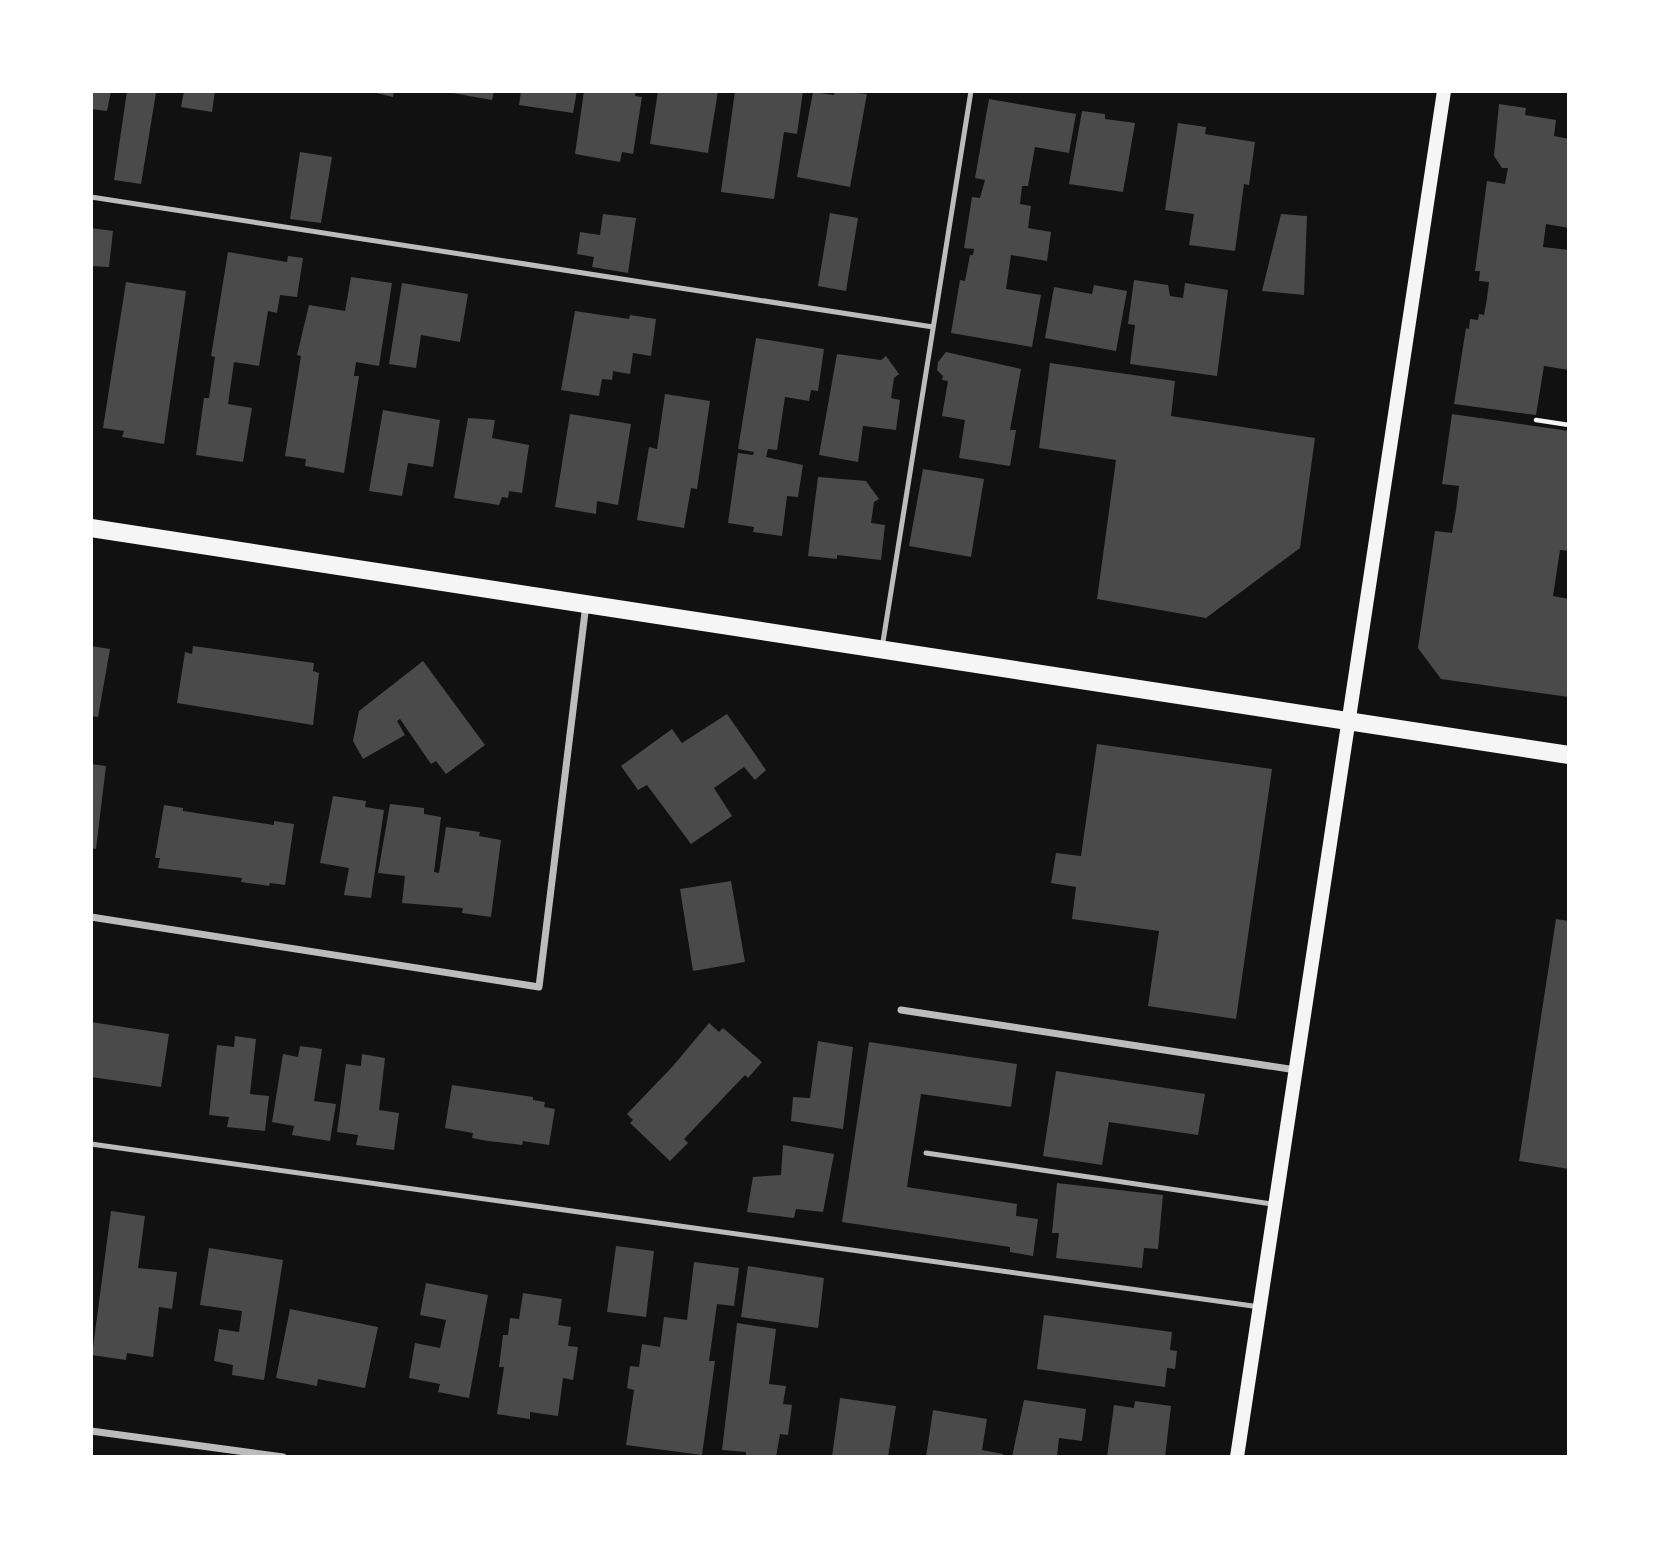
<svg xmlns="http://www.w3.org/2000/svg" width="1660" height="1548" viewBox="0 0 1660 1548" font-family="'DejaVu Sans',sans-serif">
	<rect width="100%" height="100%" fill="#111"/>
	<path fill="#4a4a4a" d="M91,91H111L107,111L91,109Z
		M127,91L156,93L141,184L114,180Z
		M184,91H215L212,112L181,107Z
		M368,91H394L393,97Z
		M441,91H494L492,100Z
		M521,91H577L573,113L519,105Z
		M584,91H636L635,96L642,97L633,154L622,152L620,162L575,154Z
		M658,91H718L708,153L650,144Z
		M735,91H803L797,134L784,132L774,199L721,192Z
		M835,91L867,94L850,187L797,177L813,92L834,95Z
		M989,99L1076,114L1069,153L1035,147L1028,186H1022L1020,204L1031,206L1028,228L1051,232L1047,261L1011,255L1006,289L1041,295L1032,347L951,333L960,280L965,281L970,255H973L974,249L964,248L972,197L980,198L985,180L975,178Z
		M1499,104L1526,108L1525,115L1556,120L1554,136L1569,139V228L1546,224L1543,247L1569,250V370L1544,366L1536,415L1454,404L1466,328L1469,329L1470,319L1478,320L1479,314L1484,315L1487,298L1489,282L1479,281L1480,271H1475L1487,181L1505,184L1508,168H1502L1494,156Z
		M1082,111L1105,114V119L1135,123L1123,192L1069,184Z
		M1178,123L1206,127L1205,134L1255,142L1249,185L1244,184L1235,251L1189,245L1194,214L1165,210Z
		M300,152L332,157L321,223L290,219Z
		M830,213L858,218L846,291L818,286Z
		M603,214L636,218L628,273L592,267L594,257L577,254L580,232L600,235Z
		M1281,214L1307,216L1304,295L1262,291Z
		M91,228L113,231L109,267L91,266Z
		M228,252L287,262L288,256L303,258L297,297L280,295L277,313L268,311L259,366L234,362L228,404L252,408L243,462L196,455L204,398H209L215,357L211,356Z
		M351,277L392,283L379,366L356,362L354,376H359L344,473L305,466L306,459L285,456L301,356L297,355L309,305L345,311Z
		M1134,280L1168,285L1170,296L1183,298L1185,283L1228,290L1217,376L1130,364L1135,325L1128,324Z
		M126,282L186,291L164,444L122,437L124,431L103,428Z
		M402,283L468,294L460,342L421,335L416,368L389,364Z
		M1094,285L1127,291L1116,351L1045,338L1054,287L1092,294Z
		M575,311L629,319L630,315L656,319L651,356L633,353L630,374L613,371L612,380L602,379L599,396L561,390Z
		M756,338L824,349L818,391L811,390L809,401L785,397L777,450L768,449L766,457L803,465L798,497L787,496L782,536L753,532L754,527L728,523L738,453L753,455L754,452L738,449Z
		M946,352L1021,369L1010,430H1016L1010,466L959,458L965,420L942,416L948,381L942,380L943,376L937,370L938,362Z
		M837,354L881,360L886,356L899,374L894,378L891,398L900,400L896,430L863,426L858,462L819,455Z
		M1050,363L1175,381L1171,416L1315,438L1300,548L1206,618L1097,599L1116,460L1039,448Z
		M665,394L710,401L697,489L691,488L684,528L637,520L649,447L657,449Z
		M383,410L440,420L433,467L408,463L402,496L369,491Z
		M570,414L631,424L618,505L597,501L596,514L555,507Z
		M1452,414L1569,431V551L1560,550L1553,596L1569,599V697L1441,679L1418,648L1435,531L1452,533L1456,510L1459,486L1442,484Z
		M468,418L495,420L492,438L529,445L522,493L509,491L508,498L502,497L499,505L454,498Z
		M923,469L984,479L971,557L909,546Z
		M818,477L866,481L879,499L874,502L871,523L885,525L881,560L837,555V559L808,556Z
		M91,646L110,649L98,717L91,716Z
		M193,646L314,663L313,671L319,673L313,725L177,703L185,652L192,654Z
		M423,661L485,745L446,774L436,761L431,764L400,719L397,721L405,735L363,759L353,741L359,711Z
		M727,714L766,770L755,780L744,767L714,788L732,816L691,844L647,785L638,790L621,766L672,729L682,743Z
		M1097,744L1272,769L1236,1019L1148,1006L1159,931L1072,919L1076,887L1051,883L1056,853L1081,856Z
		M91,764L106,766L96,849L91,848Z
		M333,796L366,801L365,807L384,810L371,898L344,895L349,868L320,863Z
		M390,804L424,808V814L441,817L434,872L439,873L446,827L480,832L479,836L501,840L491,917L462,913L463,908L402,903L405,876L378,873Z
		M164,805L183,808V811L274,825V821L294,824L285,885L270,883L269,886L241,882L242,878L158,868L160,858H155Z
		M731,881L745,962L693,971L680,889Z
		M1556,919L1569,921V1169L1519,1161Z
		M91,1022L169,1034L161,1087L91,1077Z
		M709,1023L719,1032L723,1028L762,1062L748,1078L745,1075L684,1139L688,1143L670,1161L630,1123L633,1120L627,1114L673,1066Z
		M235,1036L256,1039L250,1094L269,1096L265,1131L227,1127L229,1117L209,1115L217,1045L234,1047Z
		M818,1041L853,1047L843,1129L791,1121L793,1097L810,1098Z
		M869,1042L1017,1064L1011,1107L921,1094L907,1187L1017,1204L1016,1216L1038,1219L1033,1256L1010,1252V1247L842,1222Z
		M300,1046L322,1049L314,1101L336,1104L330,1141L292,1135L294,1126L272,1122L283,1054L298,1057Z
		M362,1054L385,1058L379,1110L399,1113L394,1150L356,1145L358,1135L337,1132L346,1064L361,1066Z
		M1056,1071L1205,1094L1198,1135L1109,1122L1102,1165L1043,1156Z
		M452,1085L533,1097V1100L545,1102L544,1107L555,1109L549,1145L523,1141L522,1145L488,1141L472,1138L473,1133L445,1128Z
		M783,1145L834,1154L823,1212L796,1209L794,1218L747,1212L753,1177L781,1175Z
		M1057,1183L1163,1195L1158,1249L1144,1248L1142,1268L1056,1258L1059,1233H1052Z
		M111,1211L145,1216L138,1268L177,1272L172,1309L159,1307L153,1357L127,1353L126,1360L92,1355Z
		M616,1246L654,1251L646,1317L607,1312Z
		M209,1248L283,1260L264,1380L232,1375L233,1365L214,1361L219,1329L239,1332L242,1311L200,1305Z
		M694,1262L739,1268L734,1306L717,1304L709,1361H715L702,1455L626,1445L634,1390L627,1388L630,1366L639,1367L642,1344L660,1347L664,1317L687,1320Z
		M748,1266L824,1278L818,1328L741,1317Z
		M426,1283L488,1295L469,1398L438,1392L440,1384L409,1378L415,1343L440,1348L446,1320L420,1315Z
		M523,1293L562,1299L558,1325L571,1327L568,1346L578,1347L573,1380L563,1378L558,1416L530,1412V1419L497,1414L504,1367H499L503,1335H508L510,1318L519,1319Z
		M290,1309L378,1327L365,1388L318,1379L317,1386L276,1378Z
		M1044,1315L1172,1332L1170,1350L1177,1351L1175,1369L1167,1368L1165,1387L1037,1369Z
		M737,1323L776,1329L769,1384L786,1386L783,1404L792,1405L788,1435L780,1434L776,1457H746V1452L722,1450Z
		M840,1398L896,1406L888,1457H832Z
		M1024,1400L1086,1409L1082,1441L1059,1438L1057,1457H1012Z
		M1135,1401L1171,1406L1165,1457H1107L1114,1405L1134,1408Z
		M933,1410L987,1419L982,1450L1003,1454V1457H926Z"/>
	<g fill="none" stroke-linecap="round" stroke-linejoin="round">
		<path stroke="#f5f5f5" stroke-width="4.5" d="M1536,420L1569,425"/>
		<path stroke="#bcbcbc" stroke-width="5" d="M91,197L933,327
			M882,648L971,91
			M91,1144L1260,1307
			M926,1153L1272,1204"/>
		<path stroke="#bcbcbc" stroke-width="7" d="M91,917L539,987L586,604
			M901,1010L1296,1070
			M91,1431L283,1457"/>
		<path stroke="#f5f5f5" stroke-width="14" d="M1237,1457L1444,91"/>
		<path stroke="#f5f5f5" stroke-width="18" d="M91,528L1569,755"/>
	</g>
	<rect width="1660" height="1548" fill="none" stroke="#ffffff" stroke-width="186"/>
</svg>
